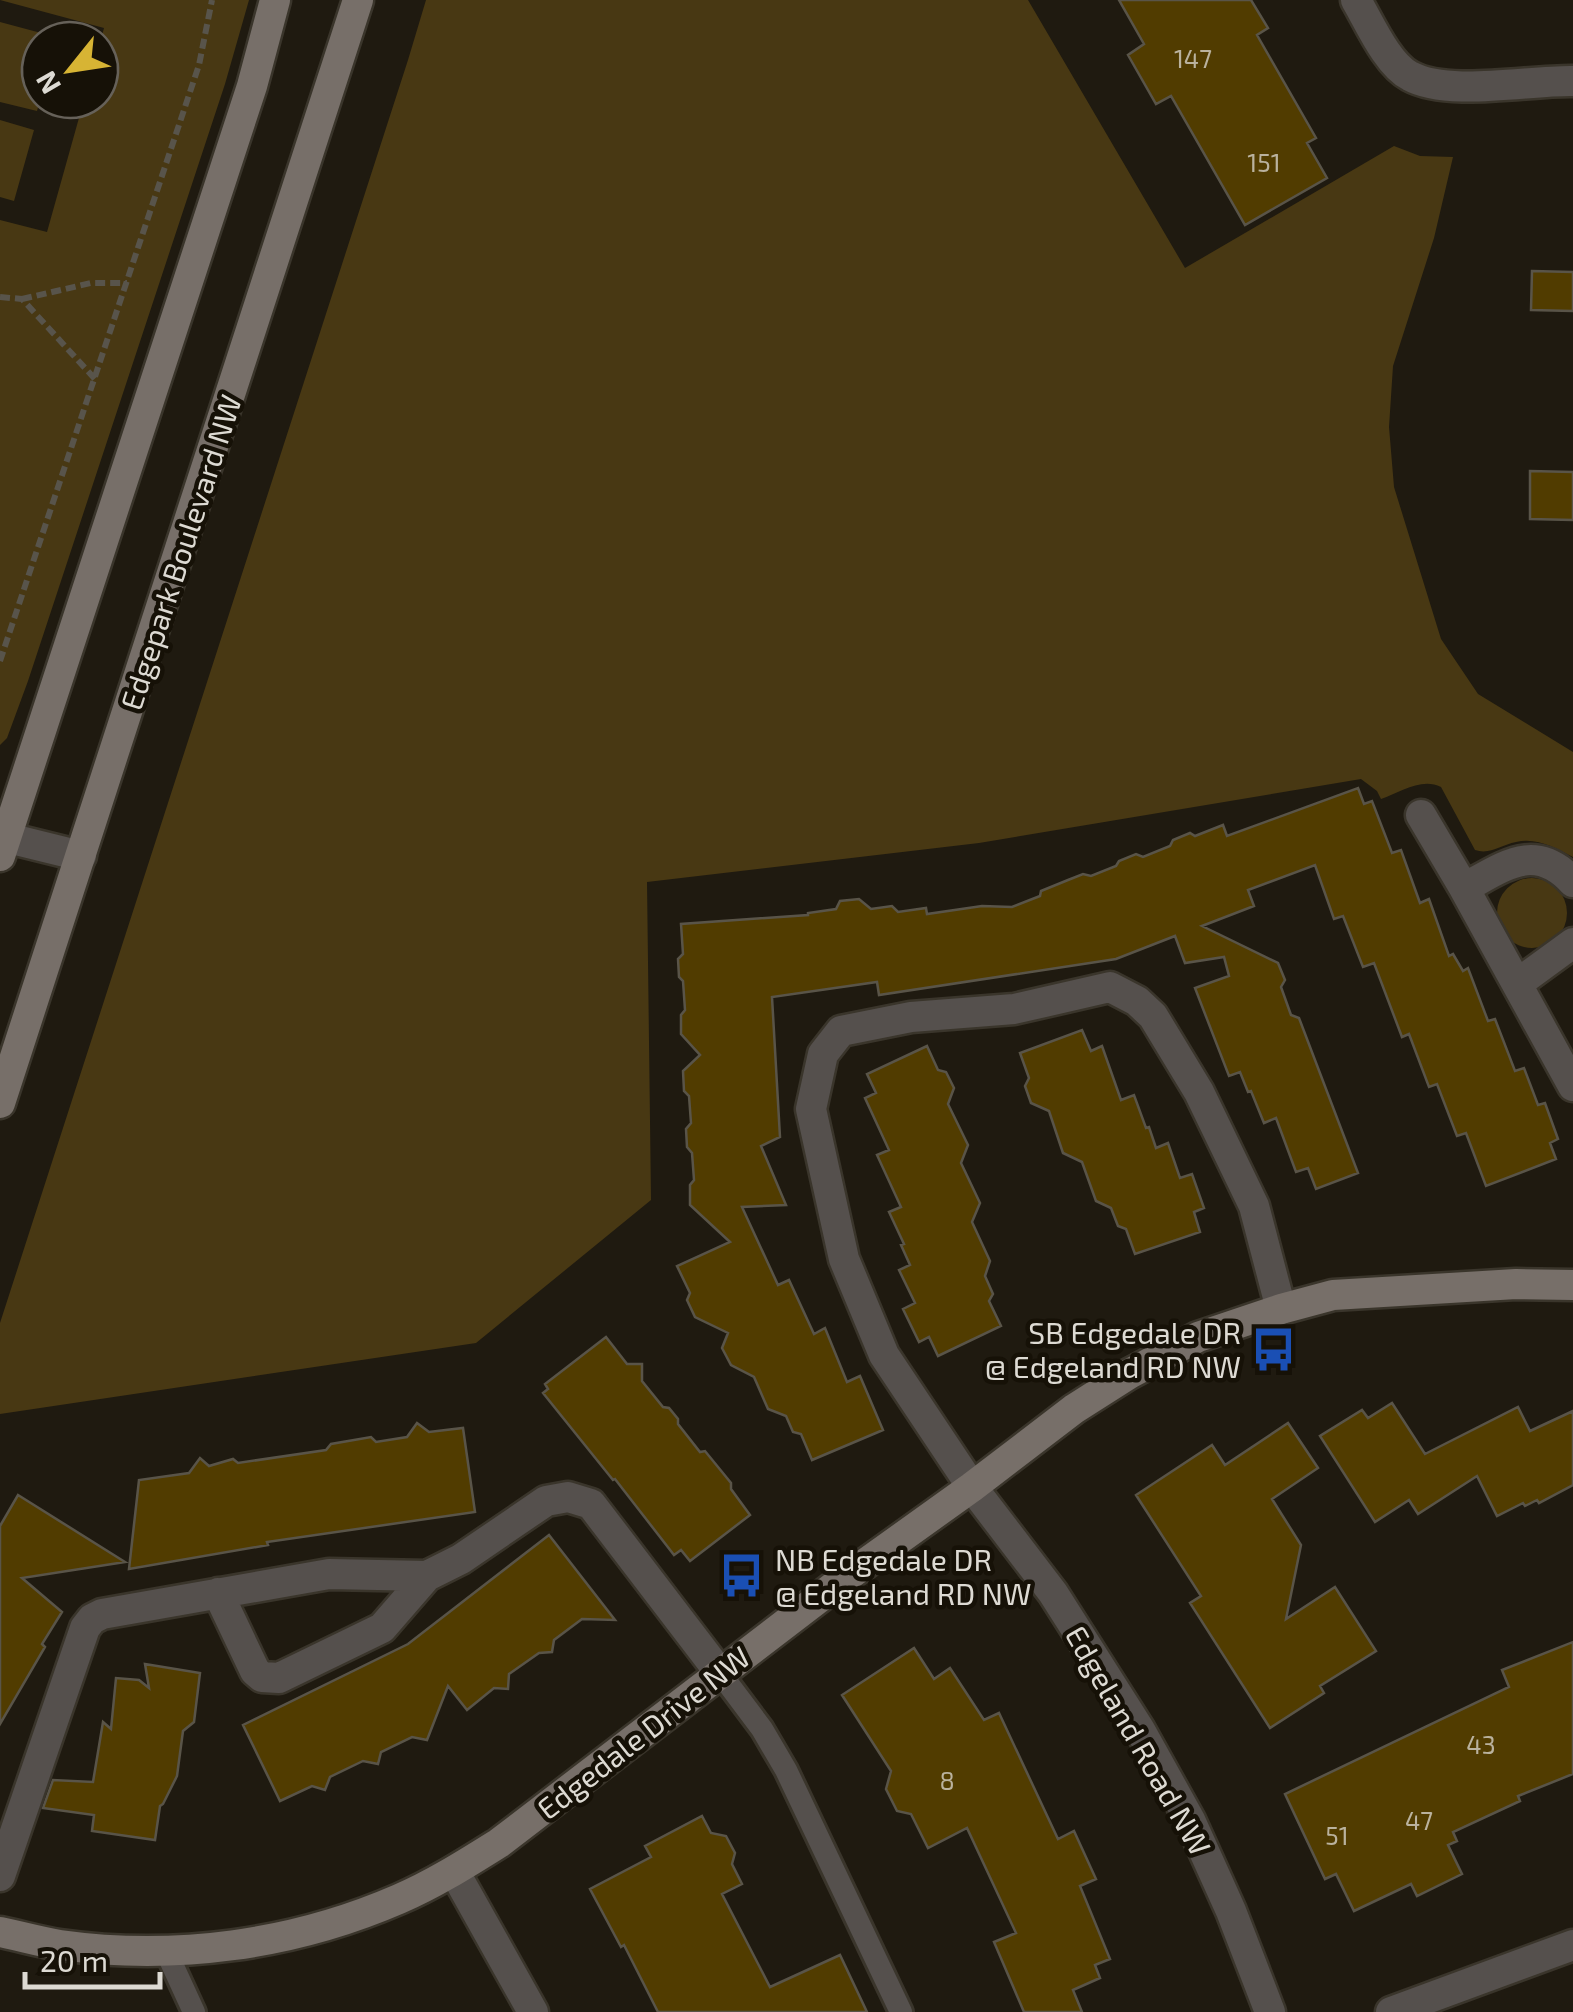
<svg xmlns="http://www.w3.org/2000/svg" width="1573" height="2012" viewBox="0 0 1573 2012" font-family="'Exo 2',sans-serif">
	<rect width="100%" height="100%" fill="#1f1a10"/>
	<path fill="#483813" d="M0,0H249L225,84L28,681L7,738L0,745V220L47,232L84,100H100V43L104,28Z
		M426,0H1028L1185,268L1394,146L1420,156L1453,157L1434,238L1393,366L1389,427L1394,487L1441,639L1478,694L1573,752V857C1555,848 1537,837 1516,842C1501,845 1490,855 1475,850L1441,787C1422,777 1400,792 1381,799L1377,791L1361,779L979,843L647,882L651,1200L476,1343L0,1414V1323L408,60Z
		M0,22L56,37V40H40V100L37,111L0,102Z
		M0,120L34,130L14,201L0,197Z
		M1497 913a35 35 0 1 1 70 0a35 35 0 1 1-70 0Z"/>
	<path fill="#513c00" stroke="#595448" stroke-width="2.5" d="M1119,0H1251L1268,28L1257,35L1316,138L1307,143L1327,178L1245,225L1171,96L1156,104L1128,55L1144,44Z
		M1532,271L1573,272V311L1531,310Z
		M1530,471L1573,472V520L1530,519Z
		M1358,788L1364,804L1372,801L1392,853L1401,850L1420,903L1429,899L1449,956L1453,954L1463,971L1468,968L1488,1021L1495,1019L1515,1071L1524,1068L1538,1105L1545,1103L1558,1139L1550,1143L1556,1159L1486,1186L1466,1133L1457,1136L1437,1084L1429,1087L1409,1034L1402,1037L1374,963L1363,967L1343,916L1334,919L1315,865L1248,890L1254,906L1202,926L1278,963L1285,980L1281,987L1291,1015L1299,1018L1358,1173L1316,1189L1308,1168L1296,1172L1276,1118L1264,1123L1251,1091L1248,1092L1240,1072L1229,1076L1195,988L1229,976L1224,957L1185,963L1175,936L1116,959L879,995L877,982L772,997L780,1137L761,1146L786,1205L742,1207L778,1285L789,1280L814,1334L825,1328L847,1382L860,1376L883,1430L812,1460L801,1434L793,1432L786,1416L768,1409L754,1377L731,1365L722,1348L728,1333L695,1317L687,1300L690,1293L677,1266L730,1242L690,1205V1185L694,1180L692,1153L687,1147L686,1129L691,1123L689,1096L684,1091L683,1071L700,1055L681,1034V1015L685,1010L683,981L679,977L678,959L683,954L681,924L808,915V913L836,909L840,901L859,899L871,909L892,906L898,912L926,908L927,914L982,906L1012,907L1040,896L1041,891L1068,880L1083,874L1091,876L1116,866L1119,861L1136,854L1143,857L1170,846L1173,840L1190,833L1195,836L1223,825L1227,836Z
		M1082,1030L1091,1051L1102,1046L1121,1100L1134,1095L1146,1128L1149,1127L1156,1148L1168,1143L1180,1178L1192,1174L1204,1208L1194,1212L1200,1232L1135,1254L1126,1229L1118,1226L1111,1208L1096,1201L1082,1162L1063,1153L1049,1111L1031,1103L1025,1086L1029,1078L1020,1053Z
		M927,1046L938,1070L946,1072L954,1088L948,1104L968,1145L961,1163L980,1203L972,1222L990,1261L985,1276L993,1294L989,1301L1001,1326L938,1356L929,1337L919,1342L903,1309L915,1303L899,1270L910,1265L901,1245L904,1244L889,1212L901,1207L877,1155L889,1150L865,1098L876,1093L867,1074Z
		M606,1337L627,1364H642V1381L663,1407L669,1408L678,1419V1424L700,1452L705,1451L731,1483V1489L750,1515L690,1561L681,1550L674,1555L615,1479L613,1480L543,1393L548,1389L545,1384Z
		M1392,1403L1425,1454L1518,1407L1530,1431L1573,1411V1485L1539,1503L1537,1500L1525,1506L1523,1503L1497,1516L1477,1476L1418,1514L1409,1500L1375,1522L1320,1436L1362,1410L1368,1418Z
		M417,1423L429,1432L463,1428L475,1512L267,1542L268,1545L129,1569L139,1480L189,1473L200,1458L209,1466L233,1459L238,1463L326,1450L331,1444L371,1437L376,1442L407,1437Z
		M1288,1423L1318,1468L1272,1499L1301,1545L1286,1619L1335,1587L1376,1651L1320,1686L1324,1693L1270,1728L1190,1603L1201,1596L1136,1495L1212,1445L1225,1465Z
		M18,1495L125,1562L22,1578L62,1612L42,1644L45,1647L0,1724V1526Z
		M549,1535L615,1620L582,1619L554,1640L552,1652L539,1653L509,1674L508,1689L494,1688L467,1710L448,1686L427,1740L412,1737L381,1752L378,1764L363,1761L330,1777L325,1790L312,1786L280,1801L243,1725L408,1644Z
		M1573,1642V1774L1518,1796L1520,1801L1453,1832L1457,1841L1448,1845L1462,1874L1417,1896L1411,1884L1354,1911L1336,1874L1325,1879L1285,1794L1509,1687L1502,1670Z
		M914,1648L934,1679L950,1668L984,1720L999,1713L1058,1839L1074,1831L1096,1879L1080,1886L1110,1959L1095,1965L1100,1978L1073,1990L1082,2012H1024L994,1942L1016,1933L967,1828L928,1848L911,1814L897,1811L886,1789L891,1771L842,1695Z
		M145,1664L200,1673L194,1722L183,1731L177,1776L163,1804L160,1806L155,1840L92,1831L94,1815L43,1808L53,1780L93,1782L103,1722L111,1729L116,1678L139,1680L149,1688Z
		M702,1816L711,1833L726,1836L735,1853L732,1864L742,1884L722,1894L770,1987L840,1955L867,2012H658L624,1945L621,1947L590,1889L651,1857L645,1846Z"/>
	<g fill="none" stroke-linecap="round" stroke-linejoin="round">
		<defs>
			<path id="lane" d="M720,1673L762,1729L786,1770L901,2012
				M166,1951L194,2012"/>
			<path id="street" d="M1356,0C1369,22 1387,64 1410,76C1448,97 1529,80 1573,81
				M1421,815L1464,888L1573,1086
				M0,836L81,856
				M1464,888C1505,866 1535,841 1573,882
				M1517,984L1573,943
				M218,1593L255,1671L262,1677L279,1678L382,1628L427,1576
				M454,1871L533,2012
				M0,1876L85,1628L92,1619L102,1614L329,1574L427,1576L461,1559L546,1501L568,1497L591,1504L720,1673
				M1270,2012L1231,1911L1190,1820L1140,1730L1053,1593L972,1487L884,1355L844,1259L811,1109L823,1054L841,1031L911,1017L1014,1009L1110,987L1137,1001L1153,1016L1199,1092L1254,1206L1281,1309
				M1391,2012L1573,1945"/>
			<path id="secondary" d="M0,856L252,86L275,0
				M0,1103L358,0
				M0,1932C20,1936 40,1942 60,1945C175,1961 293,1945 399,1899C434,1884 467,1863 499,1843L845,1578L972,1487L1074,1409L1129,1374L1198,1337L1281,1309L1333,1295L1516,1284L1573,1285"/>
		</defs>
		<use href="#lane" stroke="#3a352b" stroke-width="28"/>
		<use href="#street" stroke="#3a352b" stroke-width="35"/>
		<use href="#secondary" stroke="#3a352b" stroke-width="35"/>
		<path stroke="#58544b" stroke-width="6" stroke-dasharray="10 5" stroke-linecap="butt" d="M0,297L22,299L95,379
			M22,299L91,283H127
			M0,661L199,65L212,0"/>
		<use href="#lane" stroke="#55504d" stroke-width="22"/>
		<use href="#street" stroke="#55504d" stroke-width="30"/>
		<use href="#secondary" stroke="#776f69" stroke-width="30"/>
	</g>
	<defs>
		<symbol id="bus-bare" viewBox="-9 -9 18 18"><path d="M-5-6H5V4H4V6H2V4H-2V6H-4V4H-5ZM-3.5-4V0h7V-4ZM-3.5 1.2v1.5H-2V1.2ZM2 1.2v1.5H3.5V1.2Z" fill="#1a4fb4" stroke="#161107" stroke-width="2.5" paint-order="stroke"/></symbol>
	</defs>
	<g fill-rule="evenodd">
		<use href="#bus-bare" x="1242" y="1318" width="63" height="63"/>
		<use href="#bus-bare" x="710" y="1544" width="63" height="63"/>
	</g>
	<g text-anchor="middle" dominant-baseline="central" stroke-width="9" stroke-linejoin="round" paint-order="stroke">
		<g font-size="25" fill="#bab29e">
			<text x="1193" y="58">147</text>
			<text x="1264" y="162">151</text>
			<text x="1481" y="1744">43</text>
			<text x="947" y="1780">8</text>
			<text x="1419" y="1820">47</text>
			<text x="1337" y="1835">51</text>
		</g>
		<g font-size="30" fill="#dddad3" stroke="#161107">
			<text transform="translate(180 552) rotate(-72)">Edgepark Boulevard NW</text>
			<text transform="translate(643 1732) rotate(-38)">Edgedale Drive NW</text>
			<text transform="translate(1139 1740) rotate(60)">Edgeland Road NW</text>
		</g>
		<g font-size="30" fill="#dddad3" stroke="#161107" text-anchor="end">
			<text x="1241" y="1332">SB Edgedale DR<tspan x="1241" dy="34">@ Edgeland RD NW</tspan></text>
			<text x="775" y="1559" text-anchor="start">NB Edgedale DR<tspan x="775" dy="34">@ Edgeland RD NW</tspan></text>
		</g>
	</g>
	<g transform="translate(70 70) rotate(240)"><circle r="48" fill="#161107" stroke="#666159" stroke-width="2.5"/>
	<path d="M0-8L18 38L0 25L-18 38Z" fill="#d7b434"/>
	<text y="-15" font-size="28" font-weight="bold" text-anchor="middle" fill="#dddad3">N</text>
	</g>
	<path d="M25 1972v15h135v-15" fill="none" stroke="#dddad3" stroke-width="5"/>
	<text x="40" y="1972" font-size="30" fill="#dddad3" stroke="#161107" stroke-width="8" paint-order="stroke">20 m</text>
</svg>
